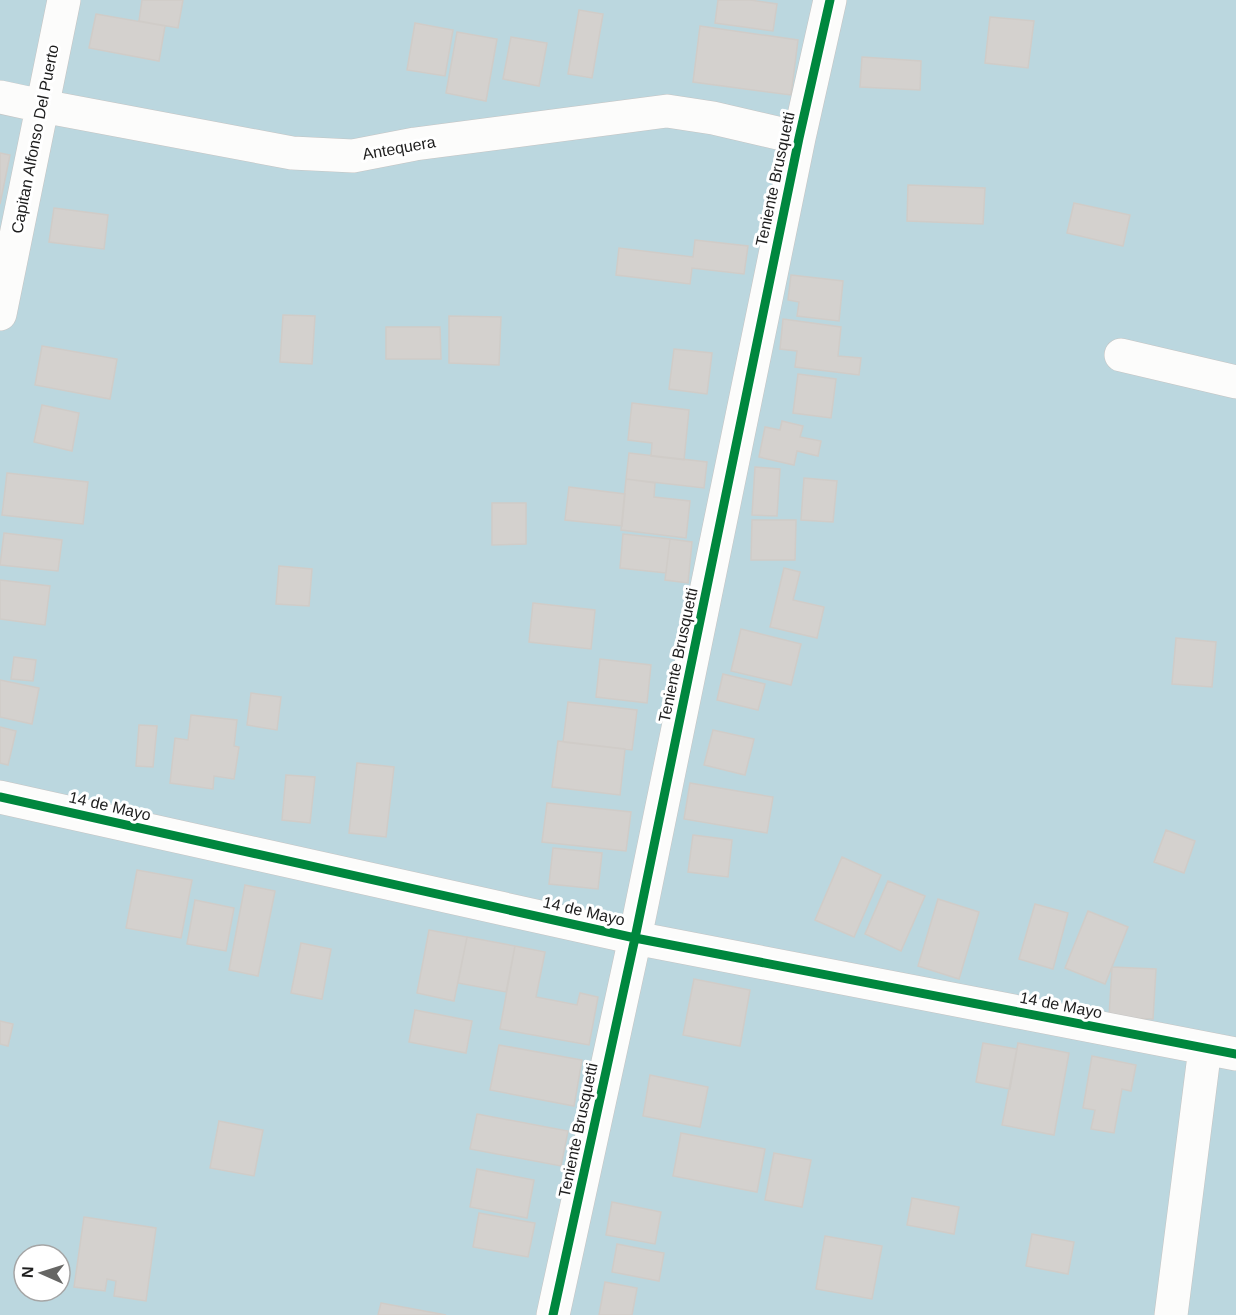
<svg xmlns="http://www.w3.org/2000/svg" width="1236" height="1315" viewBox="0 0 1236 1315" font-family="Helvetica,sans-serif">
	<rect width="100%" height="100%" fill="#edebe7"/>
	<path fill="#bbd7df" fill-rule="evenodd" d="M0,0H1236V1315H0ZM24,1255H60V1291H24Z"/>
	<path fill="#d4d1ce" stroke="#d0ccc8" stroke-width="1.5" d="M142,0H183L178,28L139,21Z
		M718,0H750L777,4L773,31L715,23Z
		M579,10L603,14L592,78L568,74Z
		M96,14L165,26L159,61L89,48Z
		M990,17L1034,21L1028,68L985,63Z
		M415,23L453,30L445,76L407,70Z
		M700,26L798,40L791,95L693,82Z
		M457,32L497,39L486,101L446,93Z
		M511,37L547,43L539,86L503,79Z
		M862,57L921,61L920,90L860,87Z
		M0,153L10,155L0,204Z
		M908,185L985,188L983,224L907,221Z
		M1074,203L1130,215L1123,246L1067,233Z
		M54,208L108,215L104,249L49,242Z
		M695,240L748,246L744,274L692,268L690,284L616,275L619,248L693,257Z
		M791,275L843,281L839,321L797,316L799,302L788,300Z
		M283,315L315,316L312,364L280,362Z
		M449,316L501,317L499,365L449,363Z
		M783,319L841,327L838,356L861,358L859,375L795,367L797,351L780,349Z
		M386,327H440L441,359H386Z
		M42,346L117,359L110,399L35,385Z
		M674,349L712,353L707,394L669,389Z
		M798,374L836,379L831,418L793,413Z
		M632,403L689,410L684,460L651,456L652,443L628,440Z
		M42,405L79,413L72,451L34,442Z
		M782,421L803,426L800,437L821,441L818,456L797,451L794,465L759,457L765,427L780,430Z
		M629,453L707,462L704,488L626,479Z
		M755,467L780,469L777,516L752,515Z
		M7,473L88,482L83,524L2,515Z
		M804,478L837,481L833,522L801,520Z
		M626,479L655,483L654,497L690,501L686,538L621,530Z
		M569,487L625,494L622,526L565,520Z
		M492,503H526V544L492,545Z
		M752,520H796L795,560H751Z
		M4,533L62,540L58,571L0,565Z
		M623,534L670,539L666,573L620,568Z
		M670,539L692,542L688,583L665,580Z
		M279,566L312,569L309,606L276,604Z
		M784,568L800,572L793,600L824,607L817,638L770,627Z
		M0,580L50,586L45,625L0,619Z
		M533,603L595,610L591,649L529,642Z
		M741,629L801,644L791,685L731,671Z
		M1176,638L1216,642L1212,687L1172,684Z
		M14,657L36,660L33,681L11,679Z
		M600,659L651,665L647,703L596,697Z
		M723,674L765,684L758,710L717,700Z
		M0,680L39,688L32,724L0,717Z
		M251,693L281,697L277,730L247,725Z
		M568,702L637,710L632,750L563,742Z
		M191,715L237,720L234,746L239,747L234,779L214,776L213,789L170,783L175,738L188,740Z
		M139,725L157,726L153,767L136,766Z
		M0,727L16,731L8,765L0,763Z
		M713,730L754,739L745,775L704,765Z
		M558,741L625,749L620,795L552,787Z
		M357,763L394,767L386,837L349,833Z
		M286,775L315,777L310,823L282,820Z
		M690,783L773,797L767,833L684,819Z
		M547,803L631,812L626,851L542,842Z
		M1166,830L1195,841L1184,873L1154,862Z
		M693,835L732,840L728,877L688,872Z
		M553,848L602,853L598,889L549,884Z
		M842,857L881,875L854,937L815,920Z
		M137,870L192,880L181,938L126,928Z
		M888,881L925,896L901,951L865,934Z
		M245,885L275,891L258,976L229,970Z
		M938,899L979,912L959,979L918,966Z
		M195,900L234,908L226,951L187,944Z
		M1035,904L1068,913L1053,969L1019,959Z
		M1088,911L1128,927L1105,984L1065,968Z
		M429,930L467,937L454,1001L417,993Z
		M467,937L515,946L506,992L458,983Z
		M301,943L331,949L322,999L291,993Z
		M515,946L545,952L536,997L577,1005L580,993L598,997L589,1045L500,1029Z
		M1112,967L1156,969L1153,1019L1109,1017Z
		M694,979L750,990L740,1046L683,1035Z
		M415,1010L472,1021L466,1053L409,1042Z
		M0,1021L13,1024L8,1046L0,1044Z
		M983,1043L1017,1049L1010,1089L976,1082Z
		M1018,1043L1069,1053L1054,1135L1002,1125Z
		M499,1045L582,1060L574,1106L490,1090Z
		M1092,1056L1136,1065L1131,1091L1122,1089L1114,1133L1091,1129L1095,1110L1083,1108Z
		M650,1075L708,1087L700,1127L643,1116Z
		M477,1114L568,1131L561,1166L470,1149Z
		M219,1121L263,1130L254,1176L210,1168Z
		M681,1133L765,1149L757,1192L673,1176Z
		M774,1153L811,1160L802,1207L765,1200Z
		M477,1169L534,1180L527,1218L470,1207Z
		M912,1198L959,1207L954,1234L907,1225Z
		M612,1202L661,1212L655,1244L606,1235Z
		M479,1213L535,1223L528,1257L473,1247Z
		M84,1217L156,1228L146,1301L114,1296L116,1281L107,1279L105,1291L74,1287Z
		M1032,1234L1074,1242L1068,1274L1026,1266Z
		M825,1236L882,1246L872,1299L816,1289Z
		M617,1244L664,1253L659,1281L612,1272Z
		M605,1282L637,1288L632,1315H599Z
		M381,1303L446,1315H378Z"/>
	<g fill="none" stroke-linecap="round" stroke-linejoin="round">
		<defs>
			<path id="minor" d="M0,97L42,106L292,153L353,156L415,144L667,111L713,118L799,138
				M0,314L64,0
				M1121,355L1236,382
				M0,797L635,938L1236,1054
				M553,1315L635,938L799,138L830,0
				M1171,1315L1205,1048"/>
		</defs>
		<use href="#minor" stroke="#c5c4c3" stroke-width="34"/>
		<use href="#minor" stroke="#fcfcfb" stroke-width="33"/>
		<defs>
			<path id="cycleway" d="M0,797L635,938L1236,1054
				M553,1315L635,938L799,138L830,0"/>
		</defs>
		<use href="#cycleway" stroke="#fff" stroke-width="13"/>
		<use href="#cycleway" stroke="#00873e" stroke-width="9"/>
	</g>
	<g text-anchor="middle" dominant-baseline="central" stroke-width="6" stroke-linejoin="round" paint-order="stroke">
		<g font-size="16" fill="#1e1e1e" stroke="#fff">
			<text transform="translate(35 139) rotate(-79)">Capitan Alfonso Del Puerto</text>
			<text transform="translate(399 148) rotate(-10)">Antequera</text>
			<text transform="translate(775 179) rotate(-78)">Teniente Brusquetti</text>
			<text transform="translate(678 655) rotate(-78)">Teniente Brusquetti</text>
			<text transform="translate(110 806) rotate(13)">14 de Mayo</text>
			<text transform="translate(584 911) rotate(13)">14 de Mayo</text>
			<text transform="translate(1061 1005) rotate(11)">14 de Mayo</text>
			<text transform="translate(578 1130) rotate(-78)">Teniente Brusquetti</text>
		</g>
	</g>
	<g transform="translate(42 1273) rotate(273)"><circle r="28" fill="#ffffff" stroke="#a5a5a5" stroke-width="1.5"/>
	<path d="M0-4.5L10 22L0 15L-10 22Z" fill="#666664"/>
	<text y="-9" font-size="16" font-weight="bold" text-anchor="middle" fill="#1e1e1e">N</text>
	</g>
</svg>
